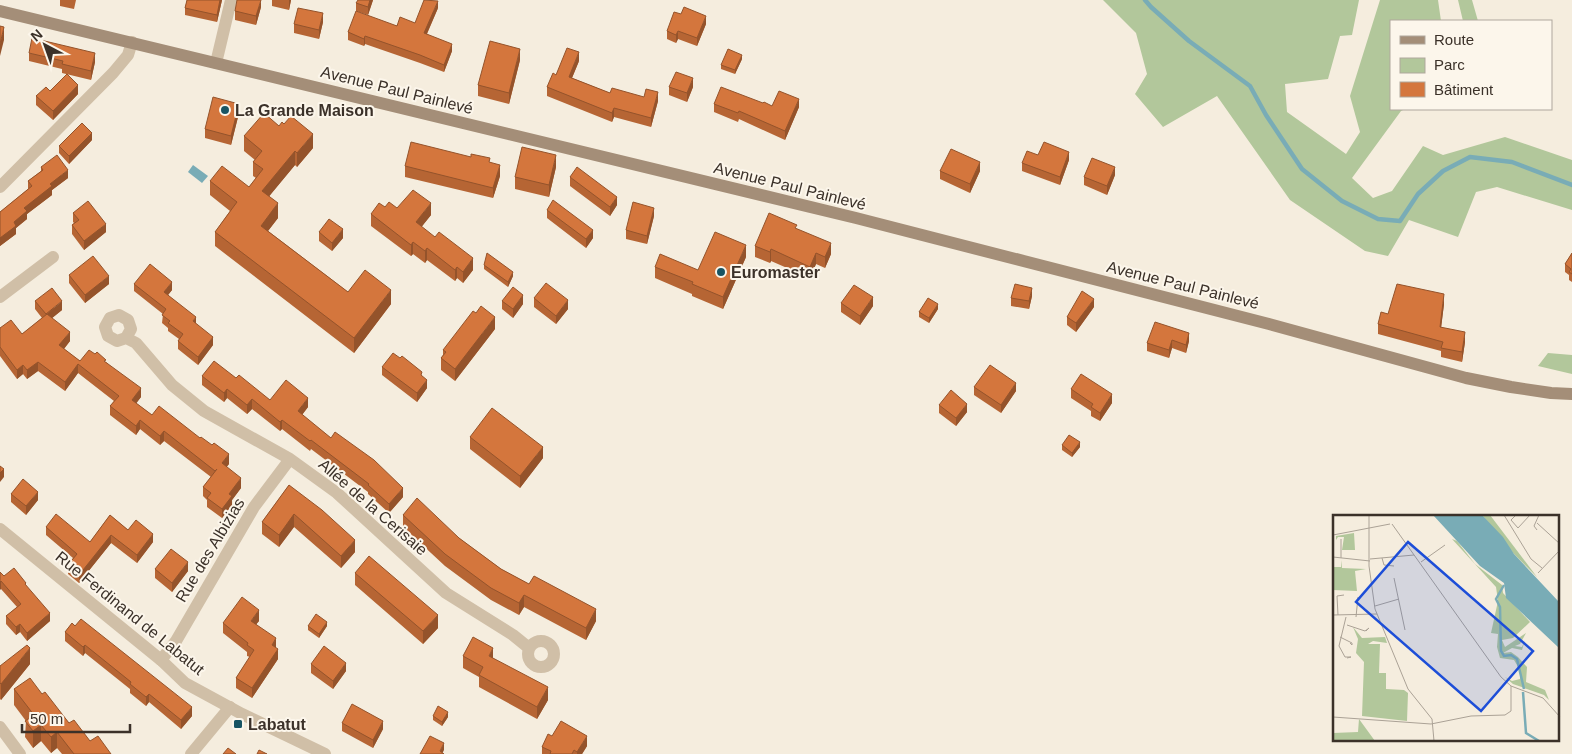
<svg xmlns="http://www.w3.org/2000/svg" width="1572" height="754" viewBox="0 0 1572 754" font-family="Arial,sans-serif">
	<rect width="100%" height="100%" fill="#f5edde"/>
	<path fill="#b2c79b" d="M1103,0H1359L1352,35L1340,36L1328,79L1285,84L1287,112L1346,154L1360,132L1350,96L1380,0H1438L1441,21H1391V109H1405L1401,111L1352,178L1373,198L1392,191L1423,146L1443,155L1505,137L1572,160V210L1497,187L1476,192L1458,237L1409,220L1388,256L1365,251L1290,200L1217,96L1163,127L1135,94L1147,74L1136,33Z
		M1458,0H1472L1478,21H1463Z
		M1548,353L1572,355V374L1538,366Z"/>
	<path fill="#79acb6" d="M193,165L208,176L202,183L188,172Z"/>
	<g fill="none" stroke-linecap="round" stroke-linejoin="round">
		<path stroke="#79acb6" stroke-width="4.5" d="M1145,0L1151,7L1189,41L1250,86L1266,115L1302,169L1342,201L1378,219L1400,221L1418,194L1443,171L1470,157L1512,162L1572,185"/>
		<path stroke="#d0bfa7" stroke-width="12" d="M216,63L231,0
			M0,187L113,73L128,55L132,42
			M0,297L53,257
			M126,338L131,329L128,320L119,315L110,318L105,327L108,336L117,341L126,338L136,343L172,385L204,411L290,459L337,493L446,593L513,635L529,648
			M528 654a13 13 0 1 1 26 0a13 13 0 1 1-26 0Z
			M161,660L176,641L254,507L290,459
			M0,727L20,754
			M191,754L230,707"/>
		<path stroke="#d0bfa7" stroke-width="12" d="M0,529L161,660L185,683L242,714L325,754"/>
		<path stroke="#a48e78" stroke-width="12" d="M0,11L856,218L1269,324L1466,378L1511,387L1551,393L1572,394"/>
	</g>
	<path fill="#b66534" d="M60,0H76L74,9L60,6Z
		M187,0H222L217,22L185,15V8Z
		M272,0H291L289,10L272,6Z
		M373,0L368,15L356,11V3Z
		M261,7L256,25L235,20V11Z
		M438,8L427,34L452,51L444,72L420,63L365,44L364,46L348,40V32L415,23Z
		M323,22L319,39L294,33V24Z
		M706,24L697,46L678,39L676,43L667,39V31Z
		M29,53L95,62L91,80L62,73V69L29,61Z
		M742,59L735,74L721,69V65Z
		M520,60L509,104L478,96V85Z
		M579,61L572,78L610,93L658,101L651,127L614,117L612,122L547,96V87L556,75Z
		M669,87H693L687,102L669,95Z
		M50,91L78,94L53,120L36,105V96Z
		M763,103L772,106L799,107L785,140L739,119L738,122L714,112V104Z
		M239,113L231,145L205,138V129Z
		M244,136L313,148L297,167L295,165L269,196L278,218L268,231L348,292L391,304L354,353L215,246V232L230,211L210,195V181L249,187L256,178L253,176V162L255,160L244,151Z
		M92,140L69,164L59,153V146Z
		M1069,160L1060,185L1022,171V163Z
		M490,163L500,176L493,198L405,177V166Z
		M41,167L68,178L52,190V195L27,214V219L16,228V234L0,246V212L28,189V181L41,171Z
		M556,167L549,197L515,189V177Z
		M940,171H980L970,193L940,179Z
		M1115,175L1107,195L1084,185V177Z
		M570,177L617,205L610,216L570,186Z
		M385,207L397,208L431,215L421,227L473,270L463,283L457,278L455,281L427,260L425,263L413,254L411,256L371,226V214Z
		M547,210L593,238L586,248L547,218Z
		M73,213L106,232L84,250L72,234V225L74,223L73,222Z
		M654,216L647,244L626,239V230Z
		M797,229L831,254L825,268L816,264L810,278L771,261L770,263L755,257V246Z
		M319,232L343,238L332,251L319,241Z
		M1572,253V282L1569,280V275L1565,272V264Z
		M746,257L723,309L692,296V294L655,278V267L698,270Z
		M484,265L513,276L508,287L484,269Z
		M69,275L109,284L85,303L69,283Z
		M134,284L172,290L168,295L196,324L213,345L198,365L178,349V341L179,339L168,331V328L162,323L163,314L134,291Z
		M1032,296L1029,309L1011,306V298Z
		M534,298L568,309L556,324L534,307Z
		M35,301L62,310L52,318L70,341L64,349L80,361L106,362L141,397L136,403L152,415L229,464L226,467L241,488L232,500V505L222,518L207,507V500L203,496V487L211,477L164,441L160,445L140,429L136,435L110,415V406L114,401L78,373L65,391L38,371L27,379L23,374L17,379L0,356V328L22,334L42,318L35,309Z
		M502,301L523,304L513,318L502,309Z
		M841,303L873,306L860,325L841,312Z
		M1444,304L1441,327L1465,342L1462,362L1441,357V351L1378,334V324L1388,314Z
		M1094,307L1076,332L1067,325V317Z
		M938,309L929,323L919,317V312Z
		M495,329L455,381L441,370V358L443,355V350Z
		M1189,333V341L1186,353L1172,348L1169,358L1147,351V343Z
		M382,367L422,376L427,388L417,402L382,375Z
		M202,376L236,378L270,400L308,407L302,415L403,497L389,513L368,494V492L311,449L310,451L282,429L280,431L252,409L247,414L227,398L224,402L202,385Z
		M974,387L1016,391L1001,413L974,395Z
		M1071,389L1112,403L1100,421L1091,416V411L1071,398Z
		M939,405L967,412L956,426L939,413Z
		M470,437L543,458L520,488L470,449Z
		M1062,445L1080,447L1072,457L1062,450Z
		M289,485L355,552L341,568L294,527L279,547L262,534V522Z
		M11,494L38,500L26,515L11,502Z
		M110,515L128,530L153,542L137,563L111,543L79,583L68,574V565L73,558L46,535V527L90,542Z
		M403,515L459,538L501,569L596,621L586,640L524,607L519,615L491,600L445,566L403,527Z
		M155,569L188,571L172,592L155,578Z
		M0,572L4,576L26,586L50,621L27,641L20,632L16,635L6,624V616L17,607L1,589Z
		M355,573L438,628L423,644L355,585Z
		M259,621L256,624L276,648L278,659L252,698L236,688V678L250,657L247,656V652L223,633V623Z
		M72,623L192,716L181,729L149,702L146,706L130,693V689L85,653L83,656L65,641V632Z
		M308,626H327L319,638L308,630Z
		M463,656L493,658L548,700L537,719L479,687V677L463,668Z
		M30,664L1,700L0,699V666Z
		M311,664L346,671L333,689L311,673Z
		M14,689L42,694L69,723L90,741L111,754H62L57,748L51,753L41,741L33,748L25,737L26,721L14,705Z
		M433,716L448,717L442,726L433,720Z
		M342,723L383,729L373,748L342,731Z
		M552,736L587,746L582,754H542V747Z"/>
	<path fill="#94532b" d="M220,0H222L217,22V15Z
		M261,0V7L256,25V16Z
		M289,0H291L289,10Z
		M370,0H373L368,15V7Z
		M438,1V8L424,40V33Z
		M323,13V22L319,39V30Z
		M706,16V24L697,46V38Z
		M4,27V40L0,56V44Z
		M678,31V39L676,43V35Z
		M365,36V44L364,46V39Z
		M452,44V51L444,72V65Z
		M520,49V60L509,104V93Z
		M579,52V61L569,85V77Z
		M95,53V62L91,80V71Z
		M742,55V59L735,74V70Z
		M693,78V87L687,102V93Z
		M78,85V94L53,120V111Z
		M658,92V101L651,127V118Z
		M799,99V107L785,140V131Z
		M239,104V113L231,145V136Z
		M614,108V117L612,122V113Z
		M92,133V140L69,164V156Z
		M313,134V148L297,167V153Z
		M295,151V165L262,205V191Z
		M1069,152V160L1060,185V177Z
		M556,155V167L549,197V185Z
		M980,162V171L970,193V184Z
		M500,165V176L493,198V188Z
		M1115,167V175L1107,195V186Z
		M68,170V178L52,190V195L27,214V219L16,228V234L0,246V238L14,222L24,208L50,184Z
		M617,197V205L610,216V207Z
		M278,203V218L261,240V226Z
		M431,203V215L416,234V222Z
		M654,208V216L647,244V236Z
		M106,224V232L84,250V241Z
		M343,229V238L332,251V243Z
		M593,230V238L586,248V239Z
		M413,242V254L411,256V245Z
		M831,243V254L825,268V257Z
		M746,245V257L723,309V297Z
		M427,248V260L425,263V251Z
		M771,249V261L770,263V252Z
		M816,253V264L810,278V267Z
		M473,258V270L463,283V272Z
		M457,267V278L455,281V270Z
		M513,272V276L508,287V282Z
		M109,276V284L85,303V295Z
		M172,282V290L164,300V292Z
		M1032,288V296L1029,309V301Z
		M391,290V304L354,353V338Z
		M1444,294V304L1440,337V327Z
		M523,295V304L513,318V309Z
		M873,297V306L860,325V316Z
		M1094,299V307L1076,332V323Z
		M568,300V309L556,324V316Z
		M62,301V310L46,323V315Z
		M938,304V309L929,323V318Z
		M196,317V325L193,321Z
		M495,317V329L455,381V369Z
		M70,332V341L59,355V345Z
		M1465,332V342L1462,362V352Z
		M1189,333V341L1186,353V345Z
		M213,337V345L198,365V357Z
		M1172,340V348L1169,358V350Z
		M38,362V371L27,379V370Z
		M78,364V373L65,391V382Z
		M23,365V374L17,379V370Z
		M427,380V388L417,402V393Z
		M1016,383V391L1001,413V405Z
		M141,388V397L132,409V400Z
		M227,389V398L224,402V393Z
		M1112,394V403L1100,421V413Z
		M308,398V407L298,420V411Z
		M252,399V409L247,414V405Z
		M967,404V412L956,426V418Z
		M140,420V429L136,435V426Z
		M282,420V429L280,431V422Z
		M164,431V441L160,445V436Z
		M1080,442V447L1072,457V453Z
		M543,447V458L520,488V476Z
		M229,454V464L222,473V463Z
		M4,469V477L0,482V473Z
		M241,478V488L232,500V505L222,518V509L229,494Z
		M403,488V497L389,513V504Z
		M38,492V500L26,515V506Z
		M294,514V527L279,547V535Z
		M153,534V542L137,563V555Z
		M111,535V543L79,583V575Z
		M355,540V552L341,568V556Z
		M188,562V571L172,592V583Z
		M1,581V589L0,590V582Z
		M524,595V607L519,615V603Z
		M596,609V621L586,640V628Z
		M259,610V621L251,631V621Z
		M50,613V621L27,641V633Z
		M438,615V628L423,644V631Z
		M327,622V626L319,638V634Z
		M20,624V632L16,635V627Z
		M276,638V648L272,645Z
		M85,645V653L83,656V647Z
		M30,648V664L1,700V684Z
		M493,648V660L489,656Z
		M278,649V659L252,698V688Z
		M346,663V671L333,689V681Z
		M548,687V700L537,719V707Z
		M149,694V702L146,706V697Z
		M192,707V716L181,729V720Z
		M448,712V717L442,726V722Z
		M383,721V729L373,748V740Z
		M41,725V741L33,748V731Z
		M57,732V748L51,753V737Z
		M587,736V746L582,754H577V752Z
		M444,743V750L442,754L440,751Z"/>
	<path fill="#d4763d" stroke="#94532b" d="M187,0H220L217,15L185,8Z
		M237,0H261L256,16L235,11Z
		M358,0H370L368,7L356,3Z
		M424,0L438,1L424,33L452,44L444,65L420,55L365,36L364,39L348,32L356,11L397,26L400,17L415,23Z
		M684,7L706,16L697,38L678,31L676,35L667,31L674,12L681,14Z
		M298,8L323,13L319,30L294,24Z
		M0,26L4,27L0,44Z
		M32,38L95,53L91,71L62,64L63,61L29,53Z
		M490,41L520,49L509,93L478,85Z
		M567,48L579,52L569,77L610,93L612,88L644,97L646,89L658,92L651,118L614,108L612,113L547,87L553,73L556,75Z
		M728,49L742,55L735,70L721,65Z
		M676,72L693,78L687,93L669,87Z
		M67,74L78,85L53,111L36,96L46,87L50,91Z
		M721,87L763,103L764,102L772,106L779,91L799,99L785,131L739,111L738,113L714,104Z
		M213,97L239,104L231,136L205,129Z
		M264,113L279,126L282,122L284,124L291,116L313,134L297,153L295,151L262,191L278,203L261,226L348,292L365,270L391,290L354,338L215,232L237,202L210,181L222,166L249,187L263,169L253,162L262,151L244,136Z
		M82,123L92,133L69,156L59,146Z
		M411,142L471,157V154L490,158L489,162L500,165L493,188L405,166Z
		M1044,142L1069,152L1060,177L1022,163L1027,151L1038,155Z
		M522,147L556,155L549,185L515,177Z
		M951,149L980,162L970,184L940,171Z
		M57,155L68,170L50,184L52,186L24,208L27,211L14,222L16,226L0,238V212L32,186L28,181L43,170L41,167Z
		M1092,158L1115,167L1107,186L1084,177Z
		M577,167L617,197L610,207L570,177Z
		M413,190L431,203L416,222L435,237L439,232L473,258L463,272L457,267L455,270L427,248L425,251L413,242L411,245L371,214L379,203L385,207L389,202L397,208Z
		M553,200L593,230L586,239L547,210Z
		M88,201L106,224L84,241L72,225L79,220L73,213Z
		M633,202L654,208L647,236L626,230Z
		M769,213L797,225L795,228L831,243L825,257L816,253L810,267L771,249L770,252L755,246Z
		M329,219L343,229L332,243L319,232Z
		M715,232L746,245L723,297L692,284L693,282L655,267L660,254L698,270Z
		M487,253L513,272L508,282L484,265Z
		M1572,253V274L1569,272L1571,269L1565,264Z
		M93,256L109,276L85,295L69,275Z
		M150,264L172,282L164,292L196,317L193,321L213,337L198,357L178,341L183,334L168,323L170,321L162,315L166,309L134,284Z
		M546,283L568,300L556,316L534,298Z
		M1015,284L1032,288L1029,301L1011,298Z
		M1397,284L1444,294L1440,327L1465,332L1462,352L1441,348L1443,342L1378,324L1381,312L1388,314Z
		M854,285L873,297L860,316L841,303Z
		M513,287L523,295L513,309L502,301Z
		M52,288L62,301L46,314L35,301Z
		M1082,291L1094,299L1076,323L1067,317Z
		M928,298L938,304L929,318L919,312Z
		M481,306L495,317L455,369L441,358L446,352L443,350L473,311L476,313Z
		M47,314L70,332L59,345L80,361L89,350L95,354L97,352L106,360L104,361L141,388L132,400L152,415L159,406L200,438L201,437L212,445L214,443L229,454L222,463L241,478L229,494L232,496L222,509L207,498L211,493L203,487L217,469L215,471L164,431L160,436L140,420L136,426L110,406L119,396L78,364L65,382L38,362L27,370L23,365L17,370L0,347V328L11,320L22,334Z
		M1155,322L1189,333L1186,345L1172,340L1169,350L1147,343Z
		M393,353L400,358L402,356L422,372L421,375L427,380L417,393L382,367Z
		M214,361L236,378L239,375L270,400L286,380L308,398L298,411L331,438L335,432L374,460L403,488L389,504L368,485L369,484L311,440L310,441L282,420L280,422L252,399L247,405L227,389L224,393L202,376Z
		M990,365L1016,383L1001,405L974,387Z
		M1081,374L1112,394L1100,413L1091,407L1093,404L1071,389Z
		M951,390L967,404L956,418L939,405Z
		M492,408L543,447L520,476L470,437Z
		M1069,435L1080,442L1072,453L1062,445Z
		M0,466L4,469L0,473Z
		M23,479L38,492L26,506L11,494Z
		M289,485L322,510L355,540L341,556L294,514L279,535L262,522Z
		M417,498L459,538L501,569L529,584L534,576L596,609L586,628L524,595L519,603L491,588L445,554L403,515Z
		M56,514L90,542L110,515L128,530L136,520L153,534L137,555L111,535L79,575L68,565L77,554L46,527Z
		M171,549L188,562L172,583L155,569Z
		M369,556L438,615L423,631L355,573Z
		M14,568L26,583L25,584L50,613L27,633L20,624L16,627L6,616L21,604L1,581L0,582V572L4,576Z
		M242,597L259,610L251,621L276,638L272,645L278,649L252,688L236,678L254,650L247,645L248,643L223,623Z
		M316,614L327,622L319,634L308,626Z
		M81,619L192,707L181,720L149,694L146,697L130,684L131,682L85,645L83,647L65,632L72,623L75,626Z
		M473,637L493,648L489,656L548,687L537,707L479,675L483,667L463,656Z
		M27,645L30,648L1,684L0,683V666Z
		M324,646L346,663L333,681L311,664Z
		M30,678L42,694L45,692L69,723L74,720L90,741L98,736L111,754H74L57,732L51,737L41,725L33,731L25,721L34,715L14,689Z
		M352,704L383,721L373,740L342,723Z
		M438,706L448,712L442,722L433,716Z
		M561,721L587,736L577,752L574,750L572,754H550L551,751L542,747L548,734L552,736Z
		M430,736L444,743L440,751L444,754H420Z
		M228,748L236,754H223Z
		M259,750L267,754H257Z"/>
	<g fill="#185463" stroke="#fcf6eb" stroke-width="2">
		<circle cx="225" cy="110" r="5"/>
		<circle cx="721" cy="272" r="5"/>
		<rect x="233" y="719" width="10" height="10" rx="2.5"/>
	</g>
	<g text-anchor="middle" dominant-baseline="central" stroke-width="4" stroke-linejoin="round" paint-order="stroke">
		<g font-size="16" fill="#3b3129" stroke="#fcf6eb">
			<text transform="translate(397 90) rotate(14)">Avenue Paul Painlevé</text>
			<text transform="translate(790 186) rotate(14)">Avenue Paul Painlevé</text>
			<text transform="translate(1183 285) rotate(14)">Avenue Paul Painlevé</text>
			<text transform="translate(373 507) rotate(41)">Allée de la Cerisaie</text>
			<text transform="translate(210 550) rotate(-59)">Rue des Albizias</text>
			<text transform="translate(130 613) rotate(39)">Rue Ferdinand de Labatut</text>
		</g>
		<g font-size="16" font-weight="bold" fill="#3b3129" stroke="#fcf6eb" text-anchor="start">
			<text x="235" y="110">La Grande Maison</text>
			<text x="731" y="272">Euromaster</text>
			<text x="248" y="724">Labatut</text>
		</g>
	</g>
	<g transform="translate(1333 515)">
		<rect width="226" height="226" fill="#f5edde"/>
		<path d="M149,0H157L204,62L181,39ZM21,18L22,35H9L11,22H5L3,25V21ZM119,24L124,26L142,49L169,70L170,78L197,107L180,123L169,125L172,132L193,118L187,129L182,131L189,132L192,125L189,135L179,133L170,138L178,137L185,142L194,152L193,167L212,175L216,185L211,180L180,169L172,162L179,166L187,164V155L181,145L167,143L164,132L165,119L158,118L165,86L163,72ZM8,45L9,53L33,54L22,56L24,76L0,75L1,52H8ZM20,112L29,123L52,122L54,128L40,126L35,129H47L46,158H53V174L71,175L75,178L74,206L29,201L31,147L23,138L25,124ZM26,204L42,226H0V218L25,217Z" fill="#b2c79b"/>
		<path d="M100,0H149L170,22L181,39L226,87V133L173,83L171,68L147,51Z" fill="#79acb6"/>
		<path fill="none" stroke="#79acb6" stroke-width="2.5" d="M171,70L163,84L167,92L168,136L171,141L178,140L184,144L191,174M190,177L193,218L206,226"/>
		<path fill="none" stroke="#aba296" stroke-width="1" d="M36,0V51L42,94L75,174L99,204L101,226M171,0L198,44L209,53M183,0L178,5L185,13L197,0M204,8L227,29M59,9L168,162L178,171L210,183L227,202M204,15L201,11L206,0M0,20L57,9M0,42L37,46M8,43V24M49,43L51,50L61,51M37,44L81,40M88,47L112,30M205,58L227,35M61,63L72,115M42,91L66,84M0,100L44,99M5,100L4,81L11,80M13,102L6,131L12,142H18L14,143M23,102L25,82M14,110L32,116L36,113L33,116M7,122L19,128V130L17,128M0,202L98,209L138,201L172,200L178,196V171"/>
		<path fill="#1d4ed8" fill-opacity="0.15" stroke="#1d4ed8" stroke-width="2.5" d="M75,27L200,136L148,196L23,87Z"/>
		<rect width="226" height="226" fill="none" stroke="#3b3129" stroke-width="2.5"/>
	</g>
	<rect x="1390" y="20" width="162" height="90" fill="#fcf6eb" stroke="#afa79d"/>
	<rect x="1400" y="36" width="25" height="8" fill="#a48e78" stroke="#afa79d"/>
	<text x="1434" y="45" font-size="15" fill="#3b3129">Route</text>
	<rect x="1400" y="58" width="25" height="15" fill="#b2c79b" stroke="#afa79d"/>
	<text x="1434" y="70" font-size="15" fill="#3b3129">Parc</text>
	<rect x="1400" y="82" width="25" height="15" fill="#d4763d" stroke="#afa79d"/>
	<text x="1434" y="95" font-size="15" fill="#3b3129">Bâtiment</text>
	<g transform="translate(45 45) rotate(319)" stroke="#fcf6eb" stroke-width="4" paint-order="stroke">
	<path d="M0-4L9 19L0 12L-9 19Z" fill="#3b3129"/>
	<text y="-8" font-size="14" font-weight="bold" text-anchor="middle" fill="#3b3129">N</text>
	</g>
	<path d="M22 724v8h108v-8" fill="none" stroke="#3b3129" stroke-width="2.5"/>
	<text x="30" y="724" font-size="15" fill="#3b3129" stroke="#fcf6eb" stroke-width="4" paint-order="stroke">50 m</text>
</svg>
